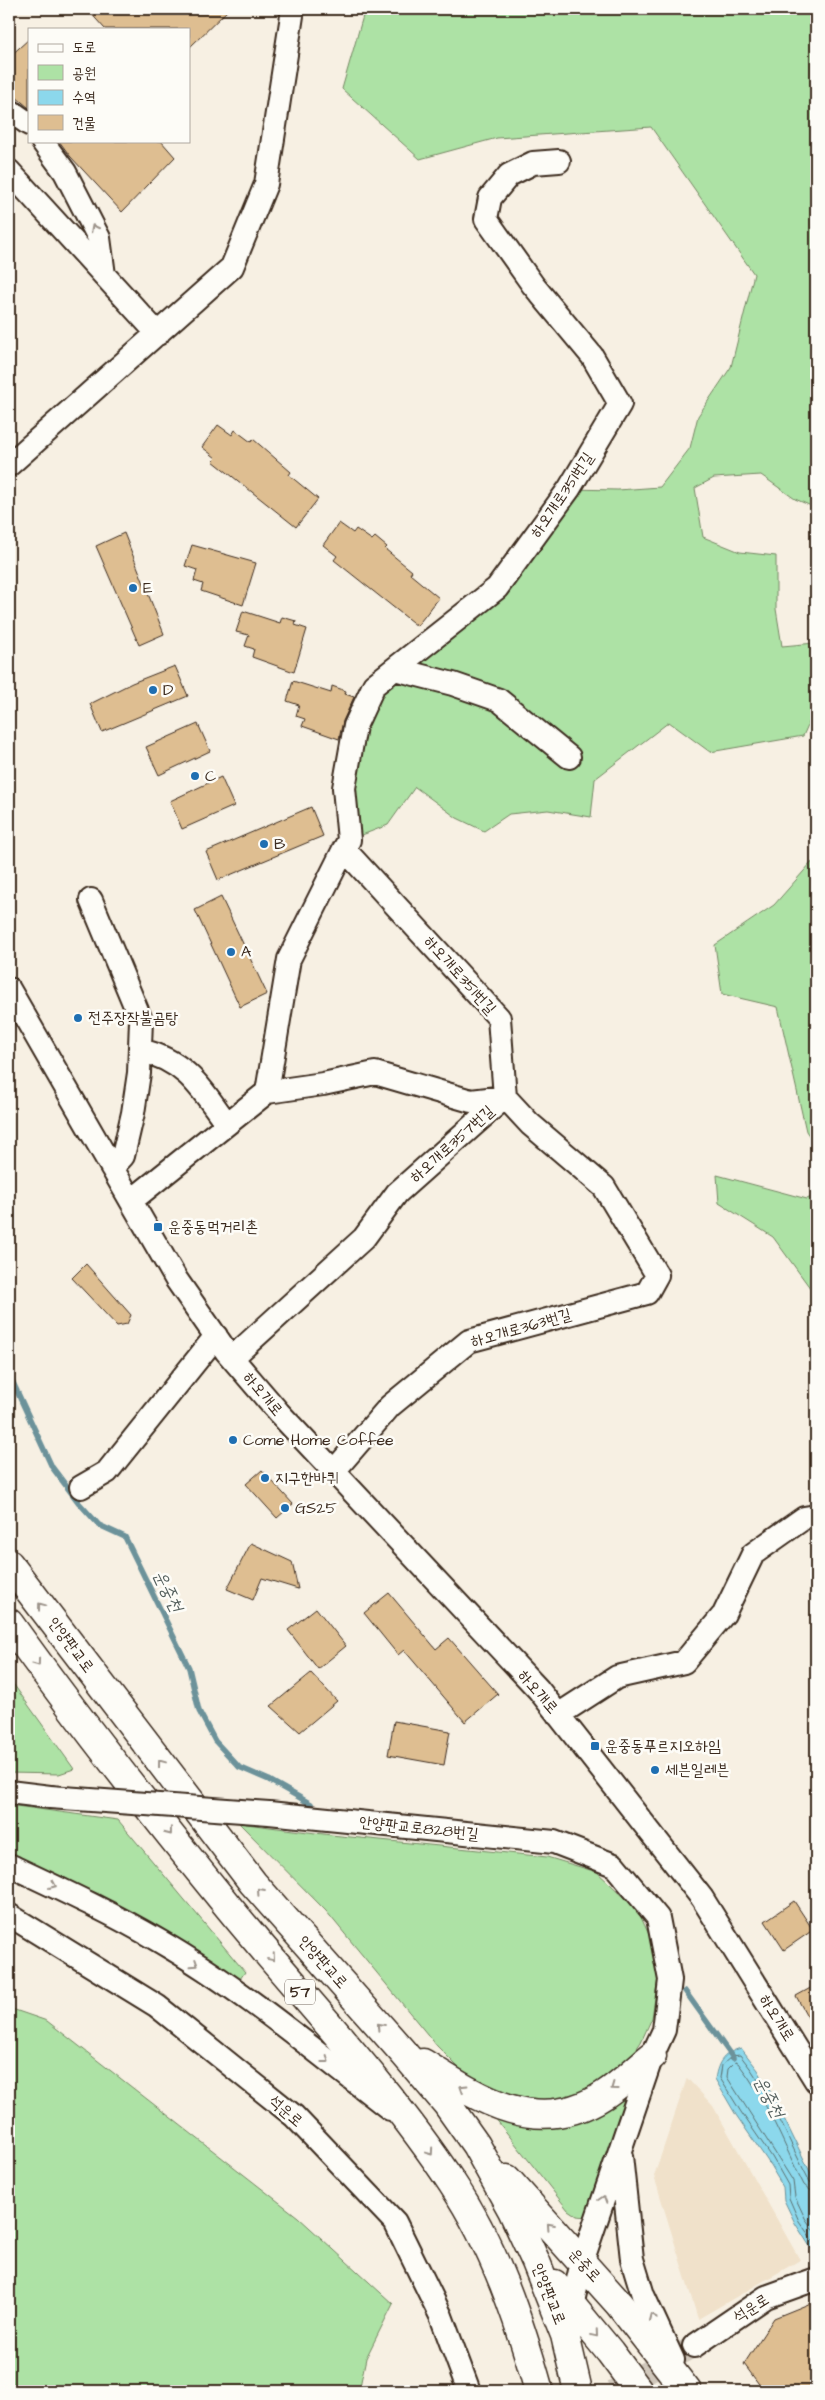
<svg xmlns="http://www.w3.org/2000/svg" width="825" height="2400" viewBox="0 0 825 2400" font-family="'Architects Daughter','Poor Story',sans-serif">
	<rect width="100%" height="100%" fill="#f7f0e3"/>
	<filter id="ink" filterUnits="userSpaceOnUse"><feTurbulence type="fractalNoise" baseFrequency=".02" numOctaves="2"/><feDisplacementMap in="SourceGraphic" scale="10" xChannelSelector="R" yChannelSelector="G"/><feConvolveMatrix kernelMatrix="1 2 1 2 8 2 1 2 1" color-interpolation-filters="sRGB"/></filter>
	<g filter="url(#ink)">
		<path fill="#f0e1ca" d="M687,2078L713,2106L800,2260L698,2319L654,2176Z"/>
		<path fill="#ade2a5" stroke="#748662" d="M365,9H816V508L795,499L761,475L714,478L695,488L703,537L740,552L776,556V609L782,646L815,643L816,707L803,736L710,752L669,722L595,779L591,817L548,810L509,814L484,831L457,818L415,787L388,825L349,840L344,788L374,685L497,588L569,489L618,490L660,487L690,448L698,416L731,367L754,274L651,127L497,138L420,159L342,89Z
			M816,861V1146L806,1131L778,1007L722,994L715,945L774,905L811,863Z
			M717,1175L807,1199L816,1195V1296L773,1237L719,1203Z
			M9,1678L74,1769L59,1774L9,1773Z
			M9,1805L118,1820L245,1972L240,1979L230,1982L9,1854Z
			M239,1823L331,1835L547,1857L597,1872L637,1909L652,1941L658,1978L652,2018L641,2042L624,2067L601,2086L568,2099L534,2103L499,2093L465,2074L437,2046L326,1911Z
			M9,2008L47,2021L298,2217L393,2304L366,2358L359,2391H9Z
			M636,2085L586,2217L577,2216L568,2210L491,2113Z"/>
		<path fill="#8cd8ec" stroke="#6c929a" d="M741,2048L758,2070L775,2100L816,2184V2256L795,2223L784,2200L783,2187L767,2160L736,2115L715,2079C718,2061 724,2053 741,2048Z"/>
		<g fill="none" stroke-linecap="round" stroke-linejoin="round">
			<path stroke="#5b7070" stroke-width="1" d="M816,2185L810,2182C787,2139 771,2092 740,2055L732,2056L722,2065L720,2078L741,2112L772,2157L788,2185L789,2198L799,2221L816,2245
				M816,2191L810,2190L804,2185C783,2144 767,2099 738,2063L735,2062L728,2069L727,2077L793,2181L795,2197L805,2218L816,2234"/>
			<path stroke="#6c929a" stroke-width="5.5" d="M9,1141V1195
				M9,1374L52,1467L79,1503L99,1525L125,1537L189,1668L199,1711L215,1741L239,1767L269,1780L311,1804
				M685,1991L733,2058"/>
		</g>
		<path fill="#debe91" stroke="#3b2a1e" d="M87,9H229L189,48V29H105Z
			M29,39V108L9,91V57Z
			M59,141H161L175,157L122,212L70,156Z
			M218,425L232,435L235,430L251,442L253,439L291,472L289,475L318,499L296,527L213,461L216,458L202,447Z
			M339,523L353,533L356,529L372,540L375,537L387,547L385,549L412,571L410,574L439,598L417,626L334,560L337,556L323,545Z
			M124,533L164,634L139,645L96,546Z
			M192,545L256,563L243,605L201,591L203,584L194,581L197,570L185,566Z
			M243,611L280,623L282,617L296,621L295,625L307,629L294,672L252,657L254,649L245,646L249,635L236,632Z
			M175,666L188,696L102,732L90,704L132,683Z
			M293,681L331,693L332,686L346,691L345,694L354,697L343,721L339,739L302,726L305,719L296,716L299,705L287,701Z
			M198,724L210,751L159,775L146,747Z
			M221,777L234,806L182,829L170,801Z
			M311,807L323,836L218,880L206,852Z
			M221,897L267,994L240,1007L195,910Z
			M86,1264L131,1315L127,1324L117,1326L72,1278Z
			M262,1470L293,1504L277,1518L246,1484Z
			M251,1543L292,1562L298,1589L262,1578L253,1600L227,1589Z
			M389,1593L436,1649L449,1638L498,1694L465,1722L404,1650L398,1655L364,1613Z
			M316,1608L346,1646L318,1669L288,1630Z
			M311,1673L337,1701L300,1732L271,1706Z
			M394,1721L450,1731L444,1765L388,1755Z
			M794,1901L813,1930L784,1950L765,1921Z
			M816,1985V2032L796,1996Z
			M816,2301V2391H764L744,2364L774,2318Z"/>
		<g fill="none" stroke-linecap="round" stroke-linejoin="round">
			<path stroke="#d1c8bc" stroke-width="22" stroke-dasharray="22 11" stroke-linecap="butt" d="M613,2391L694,2346"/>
			<defs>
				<path id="minor" d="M9,110L29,124
					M42,141L65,172L99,238L104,275
					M9,171L158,334
					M9,465L232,267L266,184L293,9
					M395,669L453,684L499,700L569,757
					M344,849L349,840L344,788L355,726L374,685L497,588L569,489L620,404L592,356L533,285L486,219L490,198L509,175L533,163L559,161
					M91,900L141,1020L139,1073L133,1113L123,1156L112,1168
					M9,989L176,1279L226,1351L279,1413L538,1689L702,1898L816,2081
					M140,1050C186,1061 201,1088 227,1124
					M267,1092L323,1084L375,1073L471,1101L505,1097
					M131,1201L267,1092L289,959L344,849L499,1018L505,1097
					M232,1358L364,1238L397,1193L505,1097
					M334,1471L390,1406L469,1341L647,1293L657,1275L604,1187L530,1124L505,1097
					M81,1487L107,1472L216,1336
					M558,1715L617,1677L684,1662L724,1614L753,1554L804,1518L816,1516
					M9,1792L50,1797
					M269,1813L554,1842L614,1865L658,1918L670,1980L664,2030L652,2056L582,2262L569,2319
					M9,1865C60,1889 112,1913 161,1942C242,1989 315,2051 390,2109
					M9,1915L157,2006L294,2116L395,2222L441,2316L469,2391
					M621,2156L632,2259L643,2295L673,2360
					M694,2346L766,2297L816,2279"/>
				<path id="major" d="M9,1564L253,1883L401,2050L447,2104L476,2145L512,2210L536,2262L565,2335L578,2391
					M9,1623C78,1719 151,1812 226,1904C301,1996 386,2083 452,2183C494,2246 519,2319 539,2391
					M423,2063C479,2099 538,2138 604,2095C621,2084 636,2069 652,2056
					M507,2179L619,2304L687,2391
					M554,2284L610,2352L639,2391"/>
			</defs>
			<use href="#minor" stroke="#3b2a1e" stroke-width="26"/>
			<use href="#major" stroke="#3b2a1e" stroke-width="31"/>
			<use href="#minor" stroke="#fdfcf7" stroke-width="22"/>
			<use href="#major" stroke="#fdfcf7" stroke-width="28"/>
			<defs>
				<path id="minor-bridge" d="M50,1797L269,1813"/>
			</defs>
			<use href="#minor-bridge" stroke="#3b2a1e" stroke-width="26" stroke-linecap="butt"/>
			<use href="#minor-bridge" stroke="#fdfcf7" stroke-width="22"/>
		</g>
		<defs><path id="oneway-chevron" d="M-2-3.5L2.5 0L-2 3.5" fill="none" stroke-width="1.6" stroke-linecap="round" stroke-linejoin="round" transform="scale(1.25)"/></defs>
		<g stroke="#9c938a">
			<use href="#oneway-chevron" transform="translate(94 228) rotate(-117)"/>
			<use href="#oneway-chevron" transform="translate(41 1606) rotate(-127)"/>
			<use href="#oneway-chevron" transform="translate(37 1663) rotate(54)"/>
			<use href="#oneway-chevron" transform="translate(161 1763) rotate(-127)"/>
			<use href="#oneway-chevron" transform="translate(169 1832) rotate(52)"/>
			<use href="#oneway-chevron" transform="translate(53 1885) rotate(24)"/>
			<use href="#oneway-chevron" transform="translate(260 1891) rotate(-132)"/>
			<use href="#oneway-chevron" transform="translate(272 1958) rotate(50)"/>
			<use href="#oneway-chevron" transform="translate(195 1964) rotate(33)"/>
			<use href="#oneway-chevron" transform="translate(380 2026) rotate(-132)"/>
			<use href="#oneway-chevron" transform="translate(326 2060) rotate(37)"/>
			<use href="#oneway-chevron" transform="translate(614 2087) rotate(144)"/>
			<use href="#oneway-chevron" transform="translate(463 2088) rotate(-148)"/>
			<use href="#oneway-chevron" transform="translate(430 2152) rotate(55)"/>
			<use href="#oneway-chevron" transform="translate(603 2199) rotate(-72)"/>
			<use href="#oneway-chevron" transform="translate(550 2226) rotate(-132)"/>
			<use href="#oneway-chevron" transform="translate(652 2317) rotate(-113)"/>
			<use href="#oneway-chevron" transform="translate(595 2334) rotate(50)"/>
		</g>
	</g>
	<g fill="#1f6fb2" stroke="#fdfcf7" stroke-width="2">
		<circle cx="133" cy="588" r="5"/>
		<circle cx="153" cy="690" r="5"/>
		<circle cx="195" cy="776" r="5"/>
		<circle cx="264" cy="844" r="5"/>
		<circle cx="231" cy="952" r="5"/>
		<circle cx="78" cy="1018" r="5"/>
		<rect x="153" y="1222" width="10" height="10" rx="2.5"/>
		<circle cx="233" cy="1440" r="5"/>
		<circle cx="265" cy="1478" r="5"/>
		<circle cx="285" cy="1508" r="5"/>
		<rect x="590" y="1741" width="10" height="10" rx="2.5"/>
		<circle cx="655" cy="1770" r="5"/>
	</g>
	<g text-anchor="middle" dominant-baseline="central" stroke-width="5" stroke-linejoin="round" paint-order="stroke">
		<rect fill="#fdfcf7" stroke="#75695f" stroke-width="1" x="285" y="1979.5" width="30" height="25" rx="4"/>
		<g font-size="15" font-weight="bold" fill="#3b2a1e">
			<text x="300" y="1992">57</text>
		</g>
		<g font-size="16" fill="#3b2a1e" stroke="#fdfcf7">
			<text transform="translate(562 495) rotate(-56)">하오개로351번길</text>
			<text transform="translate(460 975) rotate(48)">하오개로351번길</text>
			<text transform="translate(452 1144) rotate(-42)">하오개로357번길</text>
			<text transform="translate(521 1328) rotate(-16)">하오개로363번길</text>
			<text transform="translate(263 1394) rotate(50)">하오개로</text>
			<text transform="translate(71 1645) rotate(53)">안양판교로</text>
			<text transform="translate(538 1692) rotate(49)">하오개로</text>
			<text transform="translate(419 1828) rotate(6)">안양판교로828번길</text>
			<text transform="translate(323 1962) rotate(48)">안양판교로</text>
			<text transform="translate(777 2018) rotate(58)">하오개로</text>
			<text transform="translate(286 2111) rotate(41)">석운로</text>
			<text transform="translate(585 2265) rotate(48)">운중로</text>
			<text transform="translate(549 2294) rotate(68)">안양판교로</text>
			<text transform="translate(751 2308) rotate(-32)">석운로</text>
		</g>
		<g font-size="16" fill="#3b2a1e" stroke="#fdfcf7" text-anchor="start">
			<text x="143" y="588">E</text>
			<text x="163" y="690">D</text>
			<text x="205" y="776">C</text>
			<text x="274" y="844">B</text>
			<text x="241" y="952">A</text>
			<text x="88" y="1018">전주장작불곰탕</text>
			<text x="168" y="1227">운중동먹거리촌</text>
			<text x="243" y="1440">Come Home Coffee</text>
			<text x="275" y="1478">지구한바퀴</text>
			<text x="295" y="1508">GS25</text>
			<text x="605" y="1746">운중동푸르지오하임</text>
			<text x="665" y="1770">세븐일레븐</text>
		</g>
		<g font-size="18" font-style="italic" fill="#535e5c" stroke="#fdfcf7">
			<text transform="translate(168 1591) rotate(64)">운중천</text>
			<text transform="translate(769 2097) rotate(63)">운중천</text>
		</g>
	</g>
	<rect width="825" height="2400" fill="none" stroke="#fdfcf7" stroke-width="30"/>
	<rect x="15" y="15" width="795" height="2370" fill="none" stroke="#3b2a1e" stroke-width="2" filter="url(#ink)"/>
	<rect x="28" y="28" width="162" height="115" fill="#fdfcf7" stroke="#afa8a0"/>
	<rect x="38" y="44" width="25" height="8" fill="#fdfcf7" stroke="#afa8a0"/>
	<text x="72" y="52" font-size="15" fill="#3b2a1e">도로</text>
	<rect x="38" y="65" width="25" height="15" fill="#ade2a5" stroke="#afa8a0"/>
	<text x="72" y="78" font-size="15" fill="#3b2a1e">공원</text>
	<rect x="38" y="90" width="25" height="15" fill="#8cd8ec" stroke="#afa8a0"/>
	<text x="72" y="102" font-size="15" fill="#3b2a1e">수역</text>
	<rect x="38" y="115" width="25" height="15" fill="#debe91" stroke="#afa8a0"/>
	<text x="72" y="128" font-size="15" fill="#3b2a1e">건물</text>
</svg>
